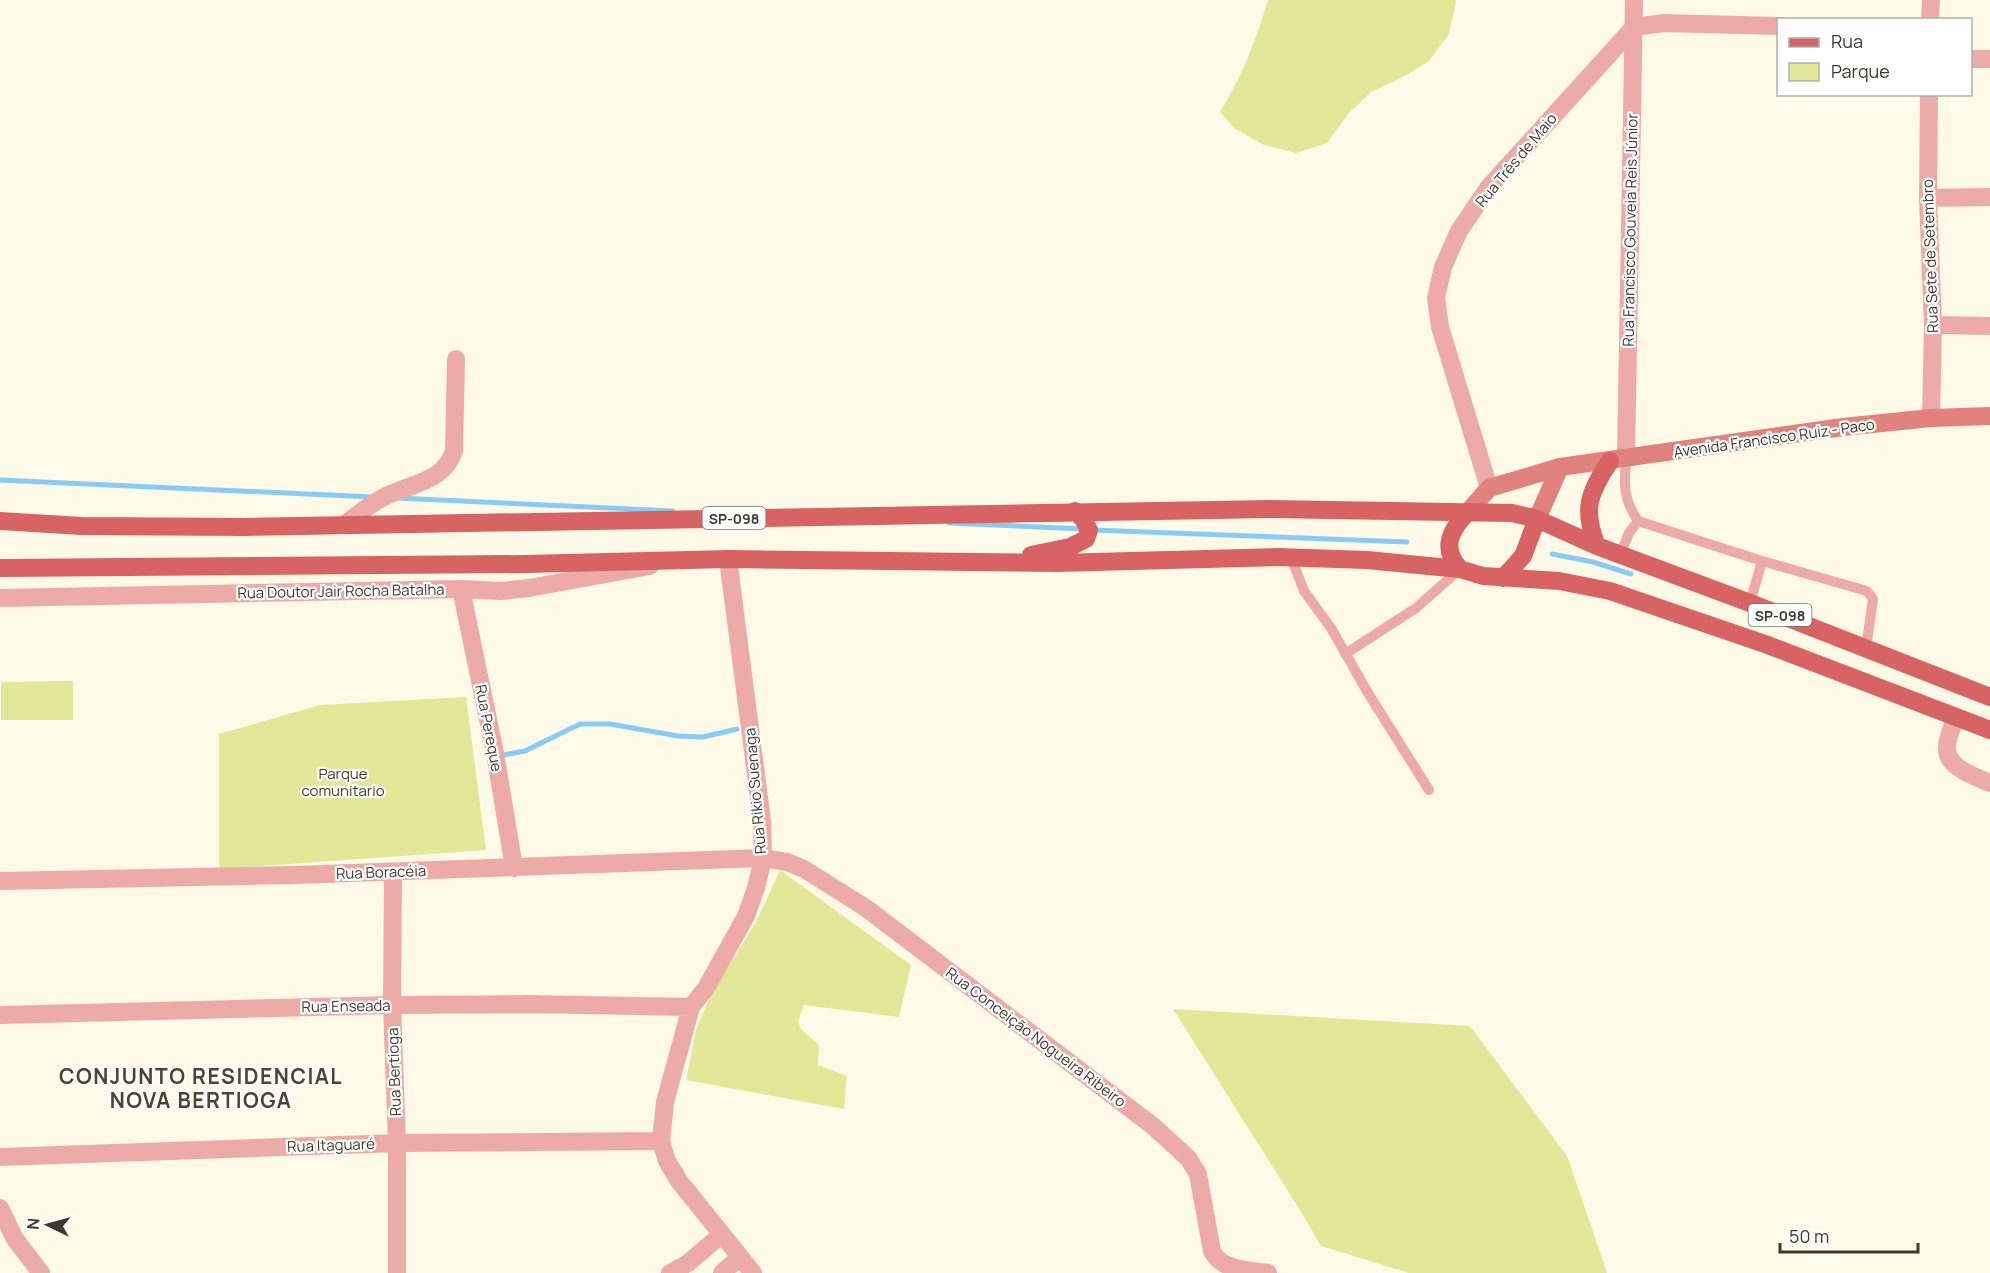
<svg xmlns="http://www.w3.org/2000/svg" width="1990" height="1273" viewBox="0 0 1990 1273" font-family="Manrope,sans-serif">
	<rect width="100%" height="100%" fill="#fff9e8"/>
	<path fill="#e2e897" d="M1268,0H1455L1456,2L1449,34L1429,61L1401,78L1371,92L1348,114L1327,143L1296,153L1264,145L1234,128L1220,112C1242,77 1256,40 1268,0Z
		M73,681V720H1V682Z
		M466,697L486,850L219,869V734L320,705Z
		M780,870L911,965L899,1017L804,1005L798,1021L801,1029L819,1045L818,1065L847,1076L844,1109L686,1080L696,1030L711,994L755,924Z
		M1173,1009L1470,1026L1567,1156L1607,1273H1409L1321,1246L1298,1207Z"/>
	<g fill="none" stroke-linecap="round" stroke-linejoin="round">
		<path stroke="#88cbf5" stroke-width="5" d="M0,480L373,497
			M397,498L673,511
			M949,523L1083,529
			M1093,530L1407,542
			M1552,554L1593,562L1631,574
			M503,755L525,751L580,724H610L678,736L703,737L737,729"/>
		<path stroke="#ecaba7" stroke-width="10" d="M1626,459C1624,486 1623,498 1638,521
			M1620,555L1629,533L1638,521L1762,561L1867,591L1873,599L1866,648
			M1291,557L1304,591L1331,628L1368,693L1429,790
			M1750,603L1762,561
			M1345,654L1416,608L1460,569"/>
		<path stroke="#ecaba7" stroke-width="18" d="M1930,20L1931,0
			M1970,59H1990
			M1929,94L1928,198L1933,325L1931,418
			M1928,198L1990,197
			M1933,325L1990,326
			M1626,459L1634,0
			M1489,488L1440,327L1436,298L1443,267L1459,231L1488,188L1634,27L1664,23L1778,26
			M345,524C359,514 372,502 388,495C414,483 444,481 454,451L456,359
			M728,559L762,821L763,858L756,888L746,916L706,988L691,1007L665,1102L661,1141L667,1161L679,1181L753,1273
			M461,589L495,753L514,868
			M0,598L461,589L501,591L529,588L650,566
			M1955,718C1953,726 1948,736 1947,745C1944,767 1974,776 1990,783
			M393,872L392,1005L397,1143V1273
			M0,881L296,875L763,858L787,862L804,869L866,908L1153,1126L1188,1158L1198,1174L1212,1251C1222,1271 1248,1270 1268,1273
			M0,1015L392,1005L528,1004L691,1007
			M0,1157L397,1143L661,1141
			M0,1208L15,1239L41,1273
			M670,1273L688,1263L721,1235
			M722,1273L740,1257"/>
		<path stroke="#e1827f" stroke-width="18" d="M1468,512L1489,488L1560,467L1843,427L1931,418L1990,416
			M1537,519L1560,467"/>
		<path stroke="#d76362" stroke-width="18" d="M0,521L82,526L245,527L1270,509L1512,513L1537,519L1597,546L1750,603L1990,697
			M1597,546C1582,509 1589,493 1610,461
			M1031,555L1070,547L1086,539L1089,530L1083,519L1075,511
			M0,568L526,564L728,559L1057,563L1277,557L1367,560L1460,569L1483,576L1559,581L1610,591L1765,644L1990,730
			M1460,569C1440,548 1451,529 1468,512
			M1503,578L1523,556L1537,519"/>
	</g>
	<g text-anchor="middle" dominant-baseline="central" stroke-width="4.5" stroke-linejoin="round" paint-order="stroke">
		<g fill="#fff" stroke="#77746d" stroke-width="1.5">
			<rect x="702.5" y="507" width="63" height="22" rx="4.5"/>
			<rect x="1748.5" y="604" width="63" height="22" rx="4.5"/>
		</g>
		<g font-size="14" font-weight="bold" fill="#3d392e">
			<text x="734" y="518">SP-098</text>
			<text x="1780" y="615">SP-098</text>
		</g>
		<g font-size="15" fill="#3d392e" stroke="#fff">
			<text transform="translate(1516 160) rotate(-50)">Rua Três de Maio</text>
			<text transform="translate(1630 230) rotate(-89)">Rua Francisco Gouveia Reis Júnior</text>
			<text transform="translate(1930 256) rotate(-92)">Rua Sete de Setembro</text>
			<text transform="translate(1774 438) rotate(-8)">Avenida Francisco Ruiz - Paco</text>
			<text transform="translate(341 591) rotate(-1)">Rua Doutor Jair Rocha Batalha</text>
			<text transform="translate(489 728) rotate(79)">Rua Pereque</text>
			<text transform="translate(755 791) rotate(-95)">Rua Rikio Suenaga</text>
			<text transform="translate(381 872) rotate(-2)">Rua Boracéia</text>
			<text transform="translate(346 1006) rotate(-1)">Rua Enseada</text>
			<text transform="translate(1036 1037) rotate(37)">Rua Conceição Nogueira Ribeiro</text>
			<text transform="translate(394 1072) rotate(-92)">Rua Bertioga</text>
			<text transform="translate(331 1145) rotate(-2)">Rua Itaguaré</text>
		</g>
		<g font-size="15" fill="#41431d" stroke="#fff">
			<text x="343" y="773">Parque<tspan x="343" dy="17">comunitario</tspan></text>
		</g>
		<g font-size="21" font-weight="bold" letter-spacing="1.5" fill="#4d442d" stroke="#fff">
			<text x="201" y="1076">CONJUNTO RESIDENCIAL<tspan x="201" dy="24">NOVA BERTIOGA</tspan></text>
		</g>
	</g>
	<rect x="1777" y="18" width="195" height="78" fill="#ffffff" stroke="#b1b0ab" stroke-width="1.5"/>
	<rect x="1789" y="38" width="30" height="9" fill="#d76362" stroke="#b1b0ab" stroke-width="1.5"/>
	<text x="1831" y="48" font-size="18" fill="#3d392e">Rua</text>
	<rect x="1789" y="63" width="30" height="18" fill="#e2e897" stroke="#b1b0ab" stroke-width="1.5"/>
	<text x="1831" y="78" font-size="18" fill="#3d392e">Parque</text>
	<g transform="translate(48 1225) rotate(275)" stroke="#ffffff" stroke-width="4.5" paint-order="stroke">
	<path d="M0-4.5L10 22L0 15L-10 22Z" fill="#3d392e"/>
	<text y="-9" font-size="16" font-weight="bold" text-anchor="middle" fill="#3d392e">N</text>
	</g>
	<path d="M1780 1243v9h138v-9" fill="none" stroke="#3d392e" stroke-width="3"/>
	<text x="1789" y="1243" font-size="18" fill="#3d392e" stroke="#ffffff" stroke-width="4.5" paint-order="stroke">50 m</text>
</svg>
